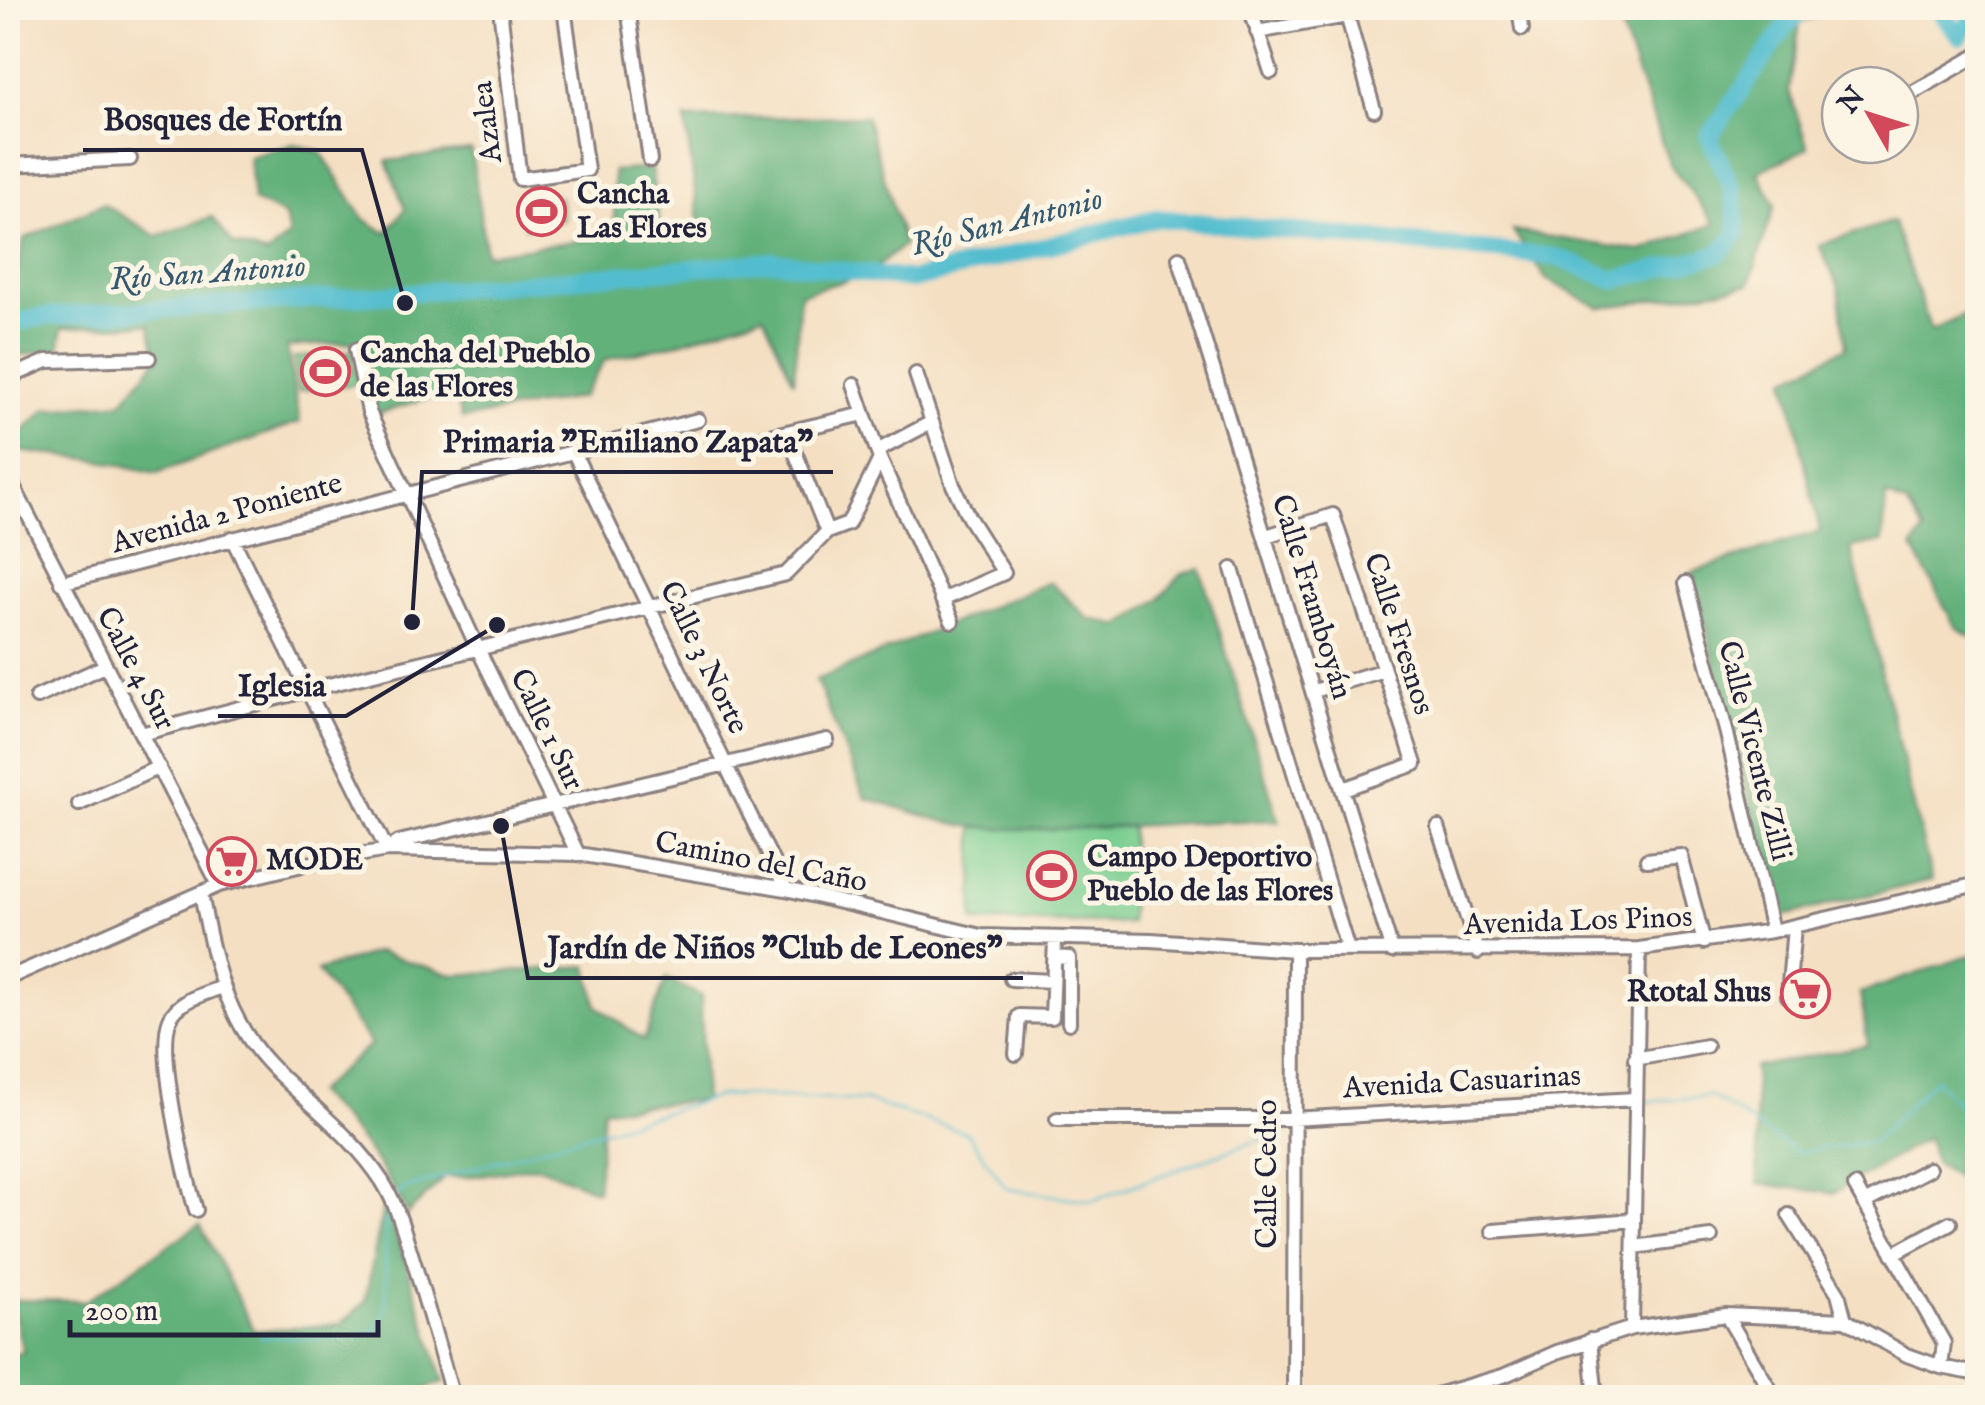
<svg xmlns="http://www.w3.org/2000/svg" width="1985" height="1405" viewBox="0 0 1985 1405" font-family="'IM FELL English',serif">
	<rect width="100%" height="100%" fill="#fcf5e5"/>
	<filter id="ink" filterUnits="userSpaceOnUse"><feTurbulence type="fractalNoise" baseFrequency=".01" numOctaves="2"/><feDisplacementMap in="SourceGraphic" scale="20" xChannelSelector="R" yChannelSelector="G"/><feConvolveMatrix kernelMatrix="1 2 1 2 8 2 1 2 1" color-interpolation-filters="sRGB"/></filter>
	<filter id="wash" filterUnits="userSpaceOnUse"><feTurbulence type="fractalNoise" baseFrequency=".0048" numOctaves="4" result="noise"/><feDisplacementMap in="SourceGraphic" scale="40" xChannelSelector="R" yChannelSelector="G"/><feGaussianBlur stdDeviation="2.25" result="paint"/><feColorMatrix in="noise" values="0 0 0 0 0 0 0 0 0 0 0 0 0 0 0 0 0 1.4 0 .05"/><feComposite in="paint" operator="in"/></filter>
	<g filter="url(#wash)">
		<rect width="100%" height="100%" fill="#f4dfc3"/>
		<path fill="#79cd90" stroke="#4e7866" stroke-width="2.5" d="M560,197L564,220L525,228L521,204Z
			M352,351L356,384L299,391L294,358Z
			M974,827H1131L1130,923L973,922Z"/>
		<path fill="#62b07a" stroke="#42695a" stroke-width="2.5" d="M1614,8H1838L1800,23L1789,91L1808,148L1758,172L1775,205L1749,285L1600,308L1546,279L1513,231L1641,251L1715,224L1669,163Z
			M866,116L904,245L868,274L800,294L794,382L763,315L678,343L605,360L582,397L462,419L454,390L377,414L358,342L287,347L300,422L157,473L97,460L8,450V445L47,409L122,402L157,359L150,324L62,328L60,349L16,356L8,365V311L24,239L103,204L157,236L212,217L233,244L267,255L289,236L285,216L253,201L249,157L294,144L321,152L363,218L386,233L405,209L387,161L471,150L486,254L615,235L613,171L651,168L661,232L700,227L685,119Z
			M1893,221L1931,331L1977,309V640L1955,626L1913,547L1924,532L1907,505L1886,496L1883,542L1851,548L1932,880L1779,917L1692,572L1820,531L1786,379L1846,347L1839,287L1819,245Z
			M1200,568L1279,821C1179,819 1078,835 977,827C941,824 901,807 865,798L816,680L1050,582L1088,618L1120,626L1158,600L1182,574Z
			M377,952L454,975L588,966L597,1006L644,1040L666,978L701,996L704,1100L603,1109L597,1191L538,1166L467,1177H445L408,1214C383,1168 355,1128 315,1093L371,1044L317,971Z
			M1977,953V1192L1936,1164L1927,1138L1834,1193L1758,1184L1754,1067L1868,1045L1860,993Z
			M385,1197L444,1382L400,1398L8,1397V1354L23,1352L11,1300L86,1301L200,1224L254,1331L341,1324L365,1302Z"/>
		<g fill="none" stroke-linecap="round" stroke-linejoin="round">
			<path stroke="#53bdcf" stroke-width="2.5" d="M1641,1102L1711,1096L1797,1152L1873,1142L1935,1079L1978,1126
				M1302,1127L1439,1117
				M396,1196L405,1188L723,1095L867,1101L967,1133L1007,1189L1091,1201L1289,1129
				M260,1337L356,1339L376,1330L386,1309V1214L389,1207"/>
			<path stroke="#53bdcf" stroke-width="18" d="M1937,8L1960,36L1978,10
				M8,325L41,317L383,295L773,261L912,280L1156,218L1556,257L1615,280L1719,254L1738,233L1733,190L1709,137L1789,22L1809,8"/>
		</g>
	</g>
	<g filter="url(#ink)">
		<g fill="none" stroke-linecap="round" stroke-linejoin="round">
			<defs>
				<path id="minor" d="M500,8L520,179L587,170L564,8
					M628,8L650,160
					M1250,8L1271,72
					M1345,8L1374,110
					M1519,8L1522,29
					M1257,32L1347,16
					M1900,100L1978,55
					M8,165L130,159
					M1179,258L1392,951
					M356,350L369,412L478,649L578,854
					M916,374L953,485L969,518L1004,573L942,600
					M8,378L47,361L149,358
					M864,414L880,459L952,621
					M787,432L827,532
					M761,438L864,414L854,385
					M573,451L786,889
					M877,451L932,422
					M8,476L219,885
					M1266,536L1333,515L1415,764L1343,789
					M232,538L387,850L399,842L827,740
					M1232,569L1348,950
					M61,583L698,420
					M1686,583L1727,734L1772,931
					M1314,691L1384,670
					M37,697L105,666
					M141,734L308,690L786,574L827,532L848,524L880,459
					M79,804L159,767
					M1438,827L1478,952
					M1647,860L1681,856L1704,942
					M201,893C212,955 225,1019 271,1066C309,1105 352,1135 382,1181C398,1206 406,1238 415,1266C428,1310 441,1354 453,1398
					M1054,957L1069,958V1023
					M8,978L219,885L302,865L387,850L578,854L786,889L981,936L1151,940L1295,950L1639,949L1772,931L1978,884
					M1011,979L1052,981
					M1788,996L1794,927
					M1016,1054L1019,1016L1052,1017L1055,939
					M1635,1059L1706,1046
					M1057,1119H1292L1635,1099
					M1855,1186L1944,1343L1941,1367
					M1864,1203L1929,1169
					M196,1210C185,1175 156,1051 170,1019C178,1000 205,994 222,987
					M1789,1215L1838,1293L1845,1320
					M1493,1231L1634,1220
					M1634,1247L1711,1237
					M1893,1254L1950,1223
					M1726,1315L1775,1398
					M1632,1328L1639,949
					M1590,1340L1596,1398
					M1294,1398L1295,950
					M1426,1398L1503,1376L1557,1352L1632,1328L1726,1315L1845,1320L1907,1355L1941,1367L1978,1374"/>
			</defs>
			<use href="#minor" stroke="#8b807f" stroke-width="18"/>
			<use href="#minor" stroke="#fff" stroke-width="12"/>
		</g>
	</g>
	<defs>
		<symbol id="stadium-ring" viewBox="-11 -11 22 22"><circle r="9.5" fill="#fcf5e5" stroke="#d1495b" stroke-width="1.5"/><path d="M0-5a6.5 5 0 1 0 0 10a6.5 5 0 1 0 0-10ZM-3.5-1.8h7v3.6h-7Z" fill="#d1495b"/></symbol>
		<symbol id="supermarket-ring" viewBox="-11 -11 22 22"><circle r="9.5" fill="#fcf5e5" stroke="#d1495b" stroke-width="1.5"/><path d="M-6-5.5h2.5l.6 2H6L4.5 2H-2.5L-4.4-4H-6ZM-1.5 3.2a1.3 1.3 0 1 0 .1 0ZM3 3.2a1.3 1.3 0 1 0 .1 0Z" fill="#d1495b"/></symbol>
	</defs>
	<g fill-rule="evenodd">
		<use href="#stadium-ring" x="514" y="184" width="55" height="55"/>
		<use href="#stadium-ring" x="298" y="344" width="55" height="55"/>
		<use href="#supermarket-ring" x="204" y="834" width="55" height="55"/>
		<use href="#stadium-ring" x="1024" y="848" width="55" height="55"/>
		<use href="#supermarket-ring" x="1778" y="966" width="55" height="55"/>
	</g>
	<g text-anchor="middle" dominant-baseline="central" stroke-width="10" stroke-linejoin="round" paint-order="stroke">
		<g font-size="30" fill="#22223b" stroke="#fcf5e5">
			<text transform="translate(488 122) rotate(-97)">Azalea</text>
			<text transform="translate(227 514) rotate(-15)">Avenida 2 Poniente</text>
			<text transform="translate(1311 597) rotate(73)">Calle Framboyán</text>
			<text transform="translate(1398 634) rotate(72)">Calle Fresnos</text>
			<text transform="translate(703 658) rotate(64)">Calle 3 Norte</text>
			<text transform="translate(135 669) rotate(62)">Calle 4 Sur</text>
			<text transform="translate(546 730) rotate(64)">Calle 1 Sur</text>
			<text transform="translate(1754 751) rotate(76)">Calle Vicente Zilli</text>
			<text transform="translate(761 863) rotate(11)">Camino del Caño</text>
			<text transform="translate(1578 922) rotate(-2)">Avenida Los Pinos</text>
			<text transform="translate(1462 1083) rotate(-3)">Avenida Casuarinas</text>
			<text transform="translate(1268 1174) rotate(-90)">Calle Cedro</text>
		</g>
		<g font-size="30" font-weight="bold" fill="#22223b" stroke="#fcf5e5" text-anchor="start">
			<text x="577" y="195">Cancha<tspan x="577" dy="34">Las Flores</tspan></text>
			<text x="360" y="354">Cancha del Pueblo<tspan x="360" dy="34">de las Flores</tspan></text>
			<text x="1087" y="858">Campo Deportivo<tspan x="1087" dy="34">Pueblo de las Flores</tspan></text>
			<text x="266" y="861">MODE</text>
			<text x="1771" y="993" text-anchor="end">Rtotal Shus</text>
		</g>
		<g font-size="32" font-style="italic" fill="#33586f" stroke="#fcf5e5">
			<text transform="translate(1007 223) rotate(-14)">Río San Antonio</text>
			<text transform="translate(208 274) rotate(-4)">Río San Antonio</text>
		</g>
	</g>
	<path fill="none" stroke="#22223b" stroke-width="4" d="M405 303L362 150H83M412 622L422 472H833M497 625L346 716H218M501 826L528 978H1023"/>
	<g fill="#22223b" stroke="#fcf5e5" stroke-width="4">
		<circle cx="405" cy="303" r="10"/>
		<circle cx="412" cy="622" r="10"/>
		<circle cx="497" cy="625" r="10"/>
		<circle cx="501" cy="826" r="10"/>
	</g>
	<g font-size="32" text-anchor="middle" font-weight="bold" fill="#22223b" stroke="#fcf5e5" stroke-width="10" stroke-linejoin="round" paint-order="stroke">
		<text x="223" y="130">Bosques de Fortín</text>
		<text x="628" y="452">Primaria "Emiliano Zapata"</text>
		<text x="282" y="696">Iglesia</text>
		<text x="775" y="958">Jardín de Niños "Club de Leones"</text>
	</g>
	<rect width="1985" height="1405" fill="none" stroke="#fcf5e5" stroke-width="40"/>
	<g transform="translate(1870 115) rotate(309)"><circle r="48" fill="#fcf5e5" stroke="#a5a1a1" stroke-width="2.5"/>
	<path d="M0-8L18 38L0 25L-18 38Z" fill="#d1495b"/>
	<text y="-15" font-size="28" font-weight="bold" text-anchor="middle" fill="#22223b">N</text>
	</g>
	<path d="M70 1320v15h308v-15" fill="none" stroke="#22223b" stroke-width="5"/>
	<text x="85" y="1320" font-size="30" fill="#22223b" stroke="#fcf5e5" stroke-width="8" paint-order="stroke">200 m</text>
</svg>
